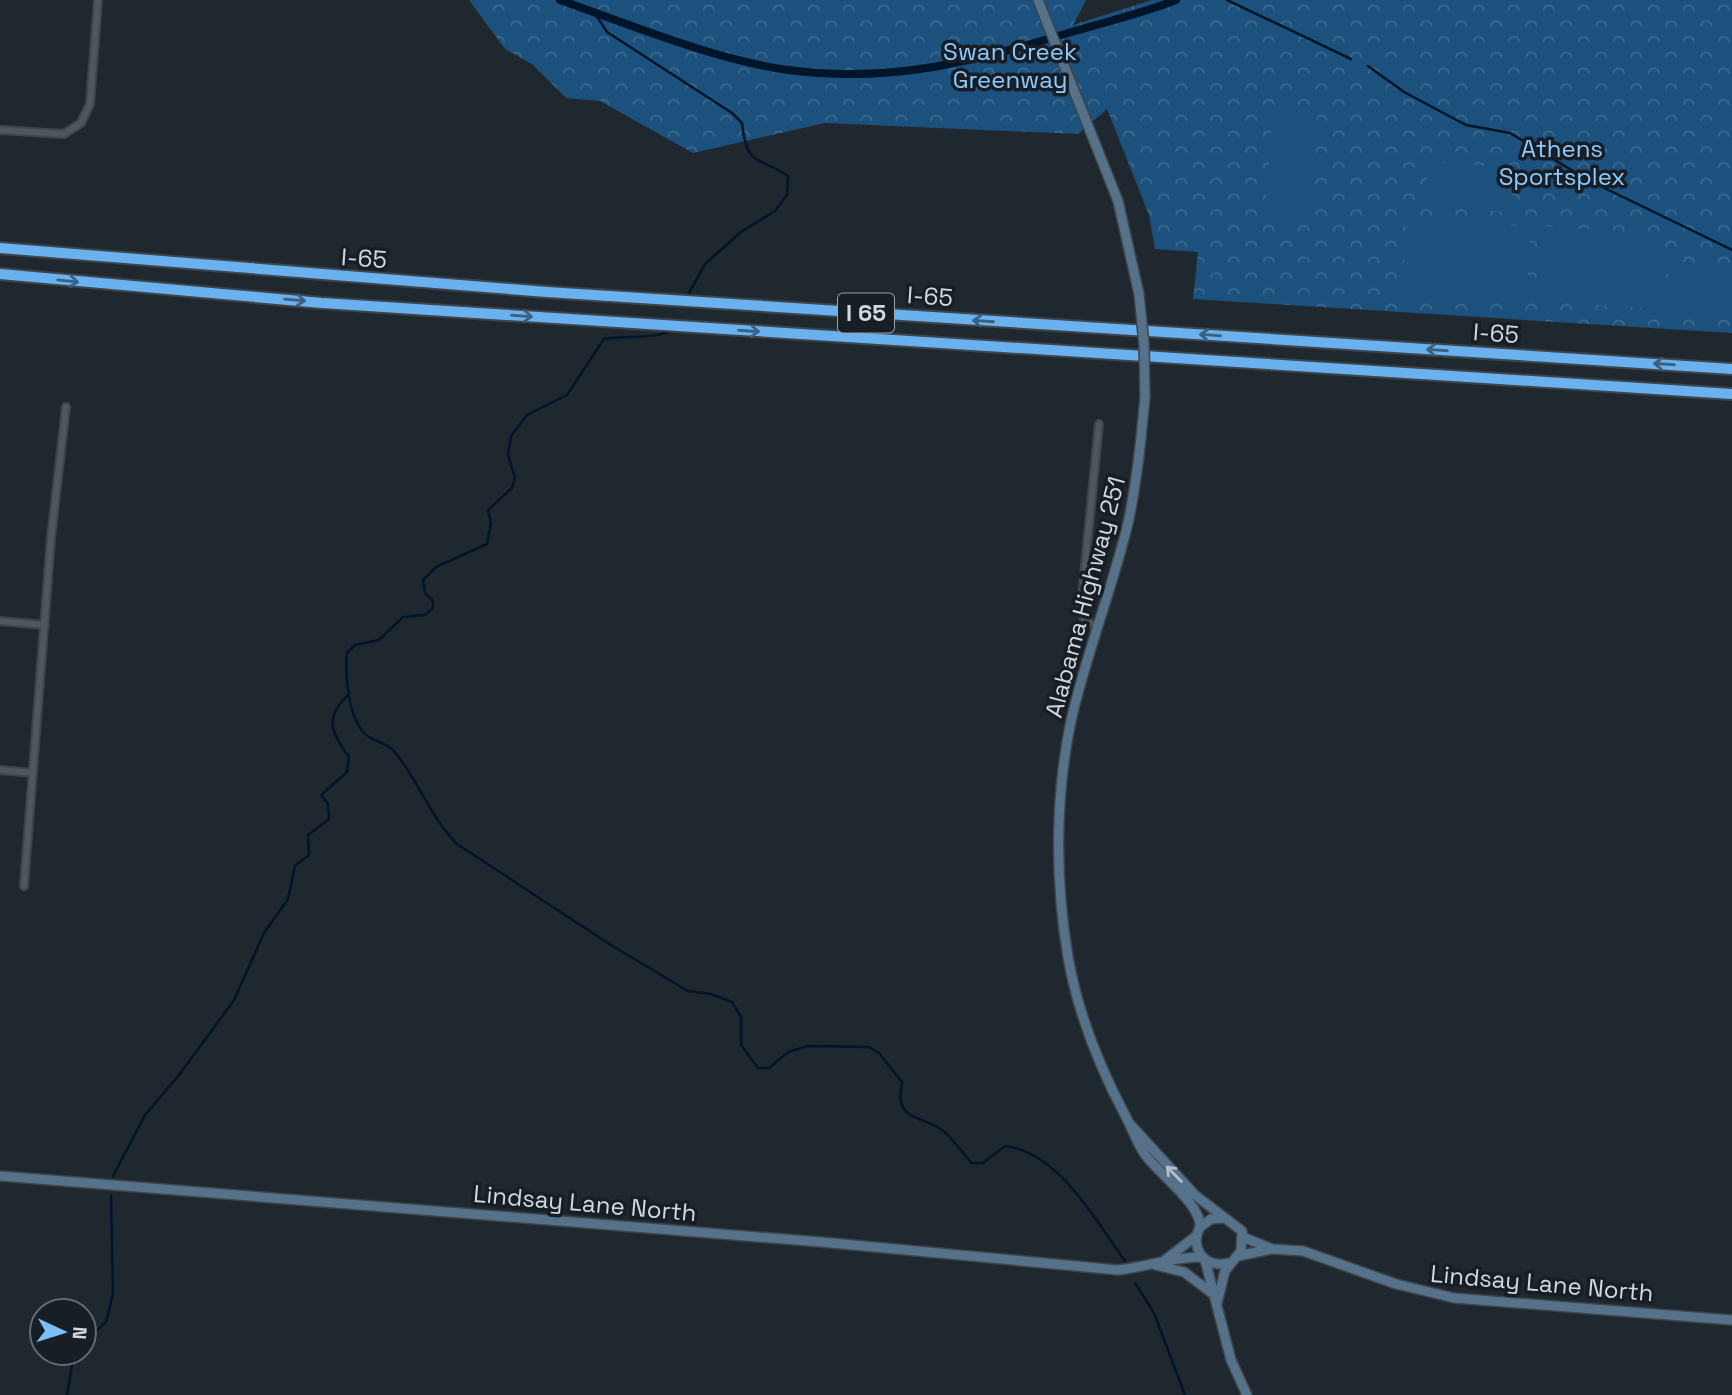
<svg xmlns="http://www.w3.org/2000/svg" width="1732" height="1395" viewBox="0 0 1732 1395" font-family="'Space Grotesk',sans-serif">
	<defs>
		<pattern id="forest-crowns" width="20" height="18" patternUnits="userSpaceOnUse" patternTransform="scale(1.75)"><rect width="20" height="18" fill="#1b517c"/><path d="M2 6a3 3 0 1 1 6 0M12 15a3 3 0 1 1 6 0" fill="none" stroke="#3b698e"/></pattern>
	</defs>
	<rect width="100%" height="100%" fill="#20282f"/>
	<path fill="url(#forest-crowns)" d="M469,0H1086L1073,25L1152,0H1732V333L1193,299L1198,252L1155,249L1149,215L1107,109L1078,134L825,123L693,153L600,101L566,98L532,64L505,49Z"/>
	<path fill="#1b517c" d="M1273,113L1317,114L1312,220L1265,218Z
		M1429,161L1514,169L1510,212L1425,205Z
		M1407,220L1531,227L1526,303L1402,296Z
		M1540,226L1666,235L1660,309L1535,301Z
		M1669,261L1732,266V320L1665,317Z"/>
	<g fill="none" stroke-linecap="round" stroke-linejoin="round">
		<path stroke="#001529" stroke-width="2.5" d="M1227,0L1351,59
			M594,12L607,32L732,113L742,123C747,167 756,155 788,176L787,195L775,211L741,232L705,264L689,293
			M1368,66L1404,92L1466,125L1510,133L1588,180L1732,250
			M672,330C659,339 622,336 604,339L567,395L527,415L511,436L508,455L515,478L512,488L488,510L491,523L487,544L436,567L423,580L425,593L433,601V608L425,615L403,617L379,640L355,645L347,653C345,676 348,715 364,733C371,741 385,742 392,749C417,776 429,816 457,844L611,945L688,991L711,994L732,1002L741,1017V1045L758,1068H769L788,1052L808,1046L869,1047L879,1053L902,1082C894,1122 919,1114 942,1130C953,1138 962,1153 972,1163H983L1005,1146C1060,1153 1095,1220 1125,1261
			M113,1176L145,1115L179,1075L234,1000L264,933L288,899L295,866L309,855L308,835L329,819L328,804L321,795L347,772L349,757C330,731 324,717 350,693
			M1135,1283L1154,1313L1185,1395
			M84,1341L106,1322L113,1294L111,1195
			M67,1395L74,1353"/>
		<path stroke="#001529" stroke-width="8" d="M560,0C630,25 716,60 788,70C893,84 975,61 1075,31C1109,21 1143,13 1176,0"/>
		<defs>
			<path id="street" d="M0,130L64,134L81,123L90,104L98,0
				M0,621L45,625
				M1097,625L1084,621L1081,606L1099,424
				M0,770L33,773
				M24,886L51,538L66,407"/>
			<path id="secondary" d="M1038,0L1118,201L1139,294
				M1145,397C1141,440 1137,481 1128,523C1112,590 1086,654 1071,721C1055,797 1055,880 1068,957C1078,1014 1098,1064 1125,1115C1132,1128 1136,1141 1144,1153C1158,1174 1201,1203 1200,1227
				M1130,1124L1195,1195L1242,1231L1241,1251L1225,1271L1217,1303
				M0,1176L821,1242L1118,1270C1146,1267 1172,1257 1201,1257
				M1224,1218L1211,1219L1200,1227C1189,1249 1205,1269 1230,1263
				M1243,1237L1272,1249
				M1238,1256L1272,1249L1303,1251L1396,1284L1454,1298L1732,1320
				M1165,1260L1196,1236
				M1205,1260L1231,1360L1247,1395
				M1155,1265L1184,1272L1213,1294"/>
			<path id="highway" d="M0,248L547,292L1732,369
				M0,274L322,303L1732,394"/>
		</defs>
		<use href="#street" stroke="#3e454b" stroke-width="10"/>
		<use href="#secondary" stroke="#3e454b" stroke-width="12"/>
		<use href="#highway" stroke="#3e454b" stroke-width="14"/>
		<use href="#street" stroke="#4e575f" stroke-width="6"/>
		<use href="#secondary" stroke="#56728a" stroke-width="9"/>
		<use href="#highway" stroke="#6ab2ef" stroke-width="10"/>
		<defs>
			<path id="secondary-bridge" d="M1139,294L1144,344L1145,397"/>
		</defs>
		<use href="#secondary-bridge" stroke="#3e454b" stroke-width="12" stroke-linecap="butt"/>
		<use href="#secondary-bridge" stroke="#56728a" stroke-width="9"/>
	</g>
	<defs><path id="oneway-shaft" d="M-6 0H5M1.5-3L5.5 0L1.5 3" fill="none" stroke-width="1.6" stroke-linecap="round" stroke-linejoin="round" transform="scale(1.75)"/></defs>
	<g stroke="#3c6180">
		<use href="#oneway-shaft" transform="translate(68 281) rotate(6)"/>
		<use href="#oneway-shaft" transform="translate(295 300) rotate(5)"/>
		<use href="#oneway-shaft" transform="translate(522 316) rotate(4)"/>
		<use href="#oneway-shaft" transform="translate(983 321) rotate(-176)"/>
		<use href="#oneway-shaft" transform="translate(749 331) rotate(4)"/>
		<use href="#oneway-shaft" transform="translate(1210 335) rotate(-176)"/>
		<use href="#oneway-shaft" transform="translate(1437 350) rotate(-176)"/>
		<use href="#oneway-shaft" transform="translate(1664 364) rotate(-176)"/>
	</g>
	<use stroke="#b4bfc9" href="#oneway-shaft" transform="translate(1174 1174) rotate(-135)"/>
	<g text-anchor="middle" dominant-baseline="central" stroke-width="7" stroke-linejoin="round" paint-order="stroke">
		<rect fill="#171e26" stroke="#9ba1a7" stroke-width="2" x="838" y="293.5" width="56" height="39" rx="5"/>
		<g font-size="23" font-weight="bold" fill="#d3d9de">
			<text x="866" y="313">I 65</text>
		</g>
		<g font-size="24" fill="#8fcafd" stroke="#171e26">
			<text x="1010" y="51">Swan Creek<tspan x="1010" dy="28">Greenway</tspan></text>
			<text x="1562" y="148">Athens<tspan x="1562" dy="28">Sportsplex</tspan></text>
		</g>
		<g font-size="24" fill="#d3d9de" stroke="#171e26">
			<text transform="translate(364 258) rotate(4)">I-65</text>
			<text transform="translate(930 296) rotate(4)">I-65</text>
			<text transform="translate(1496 333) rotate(4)">I-65</text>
			<text transform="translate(1085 597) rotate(-75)">Alabama Highway 251</text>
			<text transform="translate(585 1203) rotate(5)">Lindsay Lane North</text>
			<text transform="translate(1542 1283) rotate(5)">Lindsay Lane North</text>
		</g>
	</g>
	<g transform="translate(63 1332) rotate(94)"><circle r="33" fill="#171e26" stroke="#626970" stroke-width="2"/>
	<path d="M0-5L12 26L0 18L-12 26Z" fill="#7bbef8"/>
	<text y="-10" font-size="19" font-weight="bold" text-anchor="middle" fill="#d3d9de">N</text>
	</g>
</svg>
